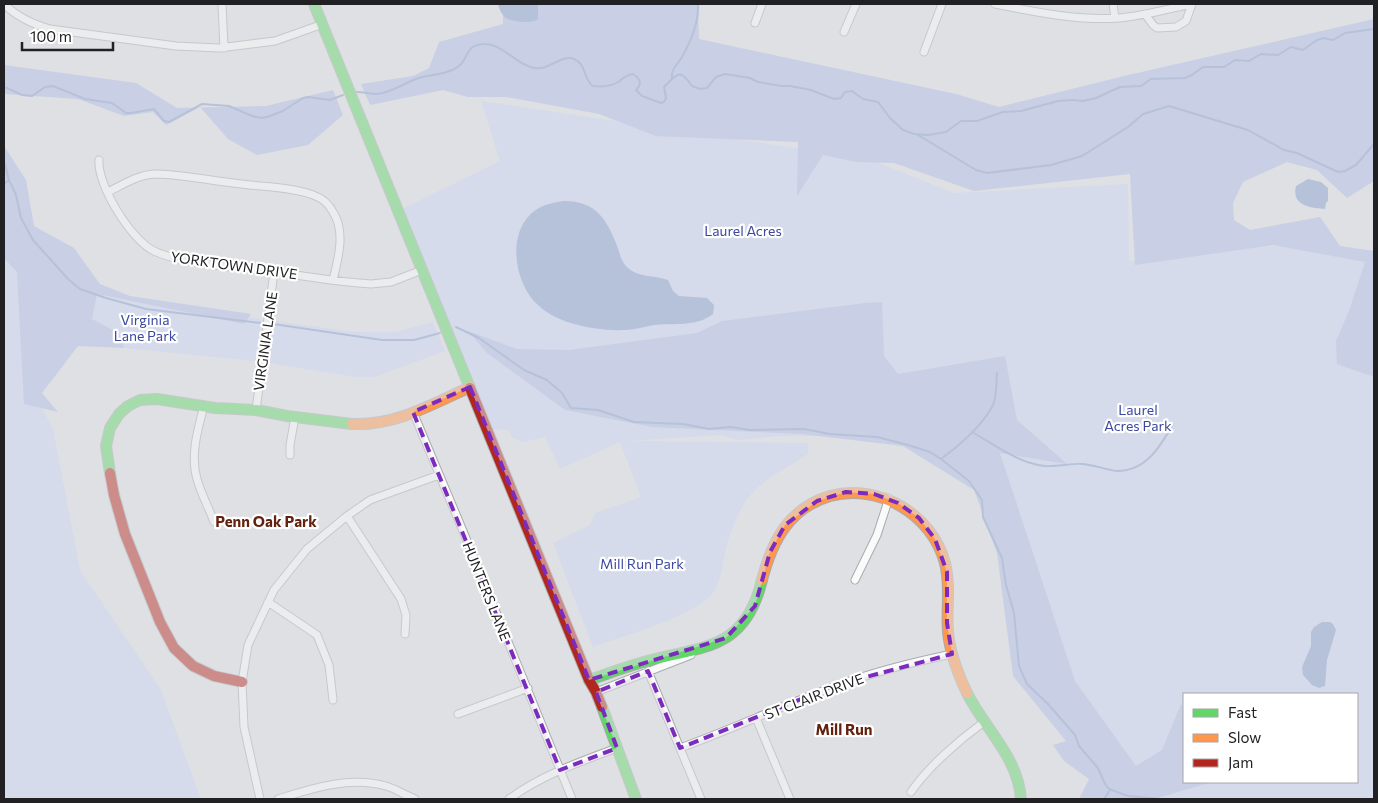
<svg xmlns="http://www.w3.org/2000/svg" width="1378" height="803" viewBox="0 0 1378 803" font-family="Commissioner,sans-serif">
	<rect width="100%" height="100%" fill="#dee0e3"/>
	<path fill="#cbd4f1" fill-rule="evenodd" d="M481,101L869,159L954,193L1128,184L1129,261L1280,245L1374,258V799H1129L1093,741L978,452L850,436H781L740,440L719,435L629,441L808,443V454C793,464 770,476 757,488C742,501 731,529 726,548C722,564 722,582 711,595C688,619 625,635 593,647L553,543L590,525L595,513L641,497L620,442L560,469L545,437L523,442L512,438L509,430L487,429L398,211L500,161ZM1184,694H1357V782H1184Z
		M4,241L19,272L23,371L53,429L80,570L161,690L201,799H4Z
		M97,294L137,302L261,319L256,361L124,348L119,333L92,319Z
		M274,321L355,332H396L433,322L445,351L374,377H356L268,363Z"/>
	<path fill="#b0bbe4" d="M503,4H698L699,39L956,94L999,107L1124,76L1374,19V181L1347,198L1317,170L1287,162L1243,182L1233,203L1234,220L1250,230L1320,217L1340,246L1374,251V377L1337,364L1336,341L1349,311L1365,262L1273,245L1135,265L1130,174L974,191L894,163L856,162L823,155L797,196L798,142L656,136L599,114L506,97H468L443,90L370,105L361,84L413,76L429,68L439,42L503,24Z
		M4,65L136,83L177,108L266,106L333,90L343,115L308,145L257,155L228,139L200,107L166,125L153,112L124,116L78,99L4,94Z
		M4,146L26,180L34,226L74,248L100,284L130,296L251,314L244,324L97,294L92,319L119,333L124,348L78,346L42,393L58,412L24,404L17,272L4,258Z
		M882,302L884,356L898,374L1005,356L1017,420L1067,464L1000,453L1075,681L1136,766L1162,750L1181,704L1184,707V782H1212L1154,799H1079L1089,779L1064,761L1053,745L1066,741L1013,676L997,553L974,490L903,446L802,434L652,427L565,410L487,353L468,331L517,349L569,350L697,333L722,321L865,303Z"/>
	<path fill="#869ecd" d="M498,4H538V19C533,24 513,22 506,18C502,15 499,9 498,4Z
		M1308,179L1321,182L1328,188V201L1326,203L1325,209C1311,208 1291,206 1296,186Z
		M564,201C597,201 607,220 618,248C620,255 622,263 628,268C640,278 655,275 668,280L673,291L679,296L707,298L714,305L713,314C697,327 672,323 654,325C647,326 642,328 635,329C616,332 590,329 571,323C560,320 546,313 538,305C513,283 505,227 539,208C546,204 556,202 564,201Z
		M1322,622H1330L1333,624L1336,630L1327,660L1325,686L1319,688L1312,685L1303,675L1302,667L1311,646V632L1314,627Z"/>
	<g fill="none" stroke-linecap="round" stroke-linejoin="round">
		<path stroke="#869ecd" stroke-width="2" d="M672,78C671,69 677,65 682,57C691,41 699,22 698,4
			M4,88H7L22,95L32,96L45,87L53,86L85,99L112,103L126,113H131L154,109L164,121L169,122L202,104L229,106L252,116L261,118L267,117L283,111L303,98L308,97L330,100L343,95
			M357,92C364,92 370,94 376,94C391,93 402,84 416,79C429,74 448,75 459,66C469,57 466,45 483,44C501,42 516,65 534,68C549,71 561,54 574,59C587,64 583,80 593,86C601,87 611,86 618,82C624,78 626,75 633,74C641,79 642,84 636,90L642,96L661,103L664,102L666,98L664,87C678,73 680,68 692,86L700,89L707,88L716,77L725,74L750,78L758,82L781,86H790L811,90L834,99L841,98L845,92L852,91L863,99L878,102L890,118L903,130L914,134L928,135L946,132L961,121H977L1003,112L1021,111L1058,101L1073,100L1083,101L1096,98L1120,87L1141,86L1151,79L1185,78L1192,75L1203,67H1224L1235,60L1249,61L1261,54L1278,55L1291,47L1303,50L1317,40L1323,38L1333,40L1345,33L1374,29
			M918,135L976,170L987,173L1051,165L1082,156L1128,127L1143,114L1169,106L1248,130L1284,150L1297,153L1338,172L1345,171L1356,165L1374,144
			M4,161L9,180L16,195L21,218L33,240L68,279L80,289L106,298L146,309L261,323
			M4,184L9,180
			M273,324L382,340H414L440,333
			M456,327L479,338L524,370L547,380L562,393L571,408L598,410L634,422L683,424L709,429L730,427L750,430L804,429L830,434L877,437L908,445L930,452L941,459L969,481L982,500L983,517L1002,558L1006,585L1014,613L1019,666L1027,684L1048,704L1075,735L1079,746L1098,768L1105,784L1109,789L1128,796L1162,799
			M972,432C995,445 1018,463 1045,466C1058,467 1070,463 1083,464C1095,465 1106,470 1117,471C1147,471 1161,445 1173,424
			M941,459C959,446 983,425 993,405C997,396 996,383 997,373
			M1104,799L1110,790"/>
		<defs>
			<path id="street" d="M4,4C17,17 32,24 50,29L176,46L219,48L275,41L323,24
				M222,4L224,48
				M995,4C1036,12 1077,21 1119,18C1143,16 1168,9 1191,4
				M1113,4L1115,18
				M1145,14L1153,25L1157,28L1176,27L1186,21L1192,4
				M755,23L762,4
				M844,32L856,4
				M924,52L942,4
				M99,160C97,185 131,240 154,251C181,264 235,267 265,271C300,275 336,282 371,284L391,282L422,270
				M108,192C124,184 139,174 157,174C185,175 213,181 241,184C264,187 291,187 313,195C322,198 329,204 333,212C346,232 338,259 333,280
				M204,406C198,428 190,455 197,479C201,494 209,508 214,522
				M256,410L274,272
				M413,412L463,531L572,799
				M290,455V445L295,417
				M347,516L401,599L406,615L405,634
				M855,580L877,535L889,498
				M268,602L317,635L329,665L333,700
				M648,671L701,799
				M596,692L691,655
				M458,714L528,688
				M756,718L790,799
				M680,748C733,729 785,704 839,685C876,671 914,662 952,654
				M911,792C928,767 959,740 984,722
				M260,799L244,727L242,682L248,645L274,590L307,549L347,516L370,500L439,475
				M278,799C313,788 350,776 386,786C396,789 405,795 415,799
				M509,799C542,775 579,762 617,748"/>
			<path id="fast" d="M314,4L470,388
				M110,473L106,446L110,428L119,414L128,406L140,400L157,399L215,408L256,410L287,416L352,424
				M589,680C610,673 630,665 651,660C708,646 746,647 762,580
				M967,693C985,729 1018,757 1021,799
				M602,707L636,799"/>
			<path id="slow" d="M352,424C395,426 433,404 470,387
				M762,580C772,541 789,508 830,496C879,483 932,514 945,563C951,586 946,609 948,632C950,653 958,674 967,693"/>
			<path id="jam" d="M470,388L589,680L596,692L602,707
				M110,473L114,495L125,534L160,622L174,648L193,666L214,676L242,682"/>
		</defs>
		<use href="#street" stroke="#a9abad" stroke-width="9"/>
		<use href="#fast" stroke="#a9abad" stroke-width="12"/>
		<use href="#slow" stroke="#a9abad" stroke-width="12"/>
		<use href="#jam" stroke="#a9abad" stroke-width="12"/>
		<use href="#street" stroke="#fafafb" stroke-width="7"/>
		<use href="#fast" stroke="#63d668" stroke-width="10"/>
		<use href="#slow" stroke="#ff974d" stroke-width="10"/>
		<use href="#jam" stroke="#b3261e" stroke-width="10"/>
	</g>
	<path d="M0 0H1378V803H0ZM470,387L589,680L726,638L755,606L770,552L785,525L817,501L846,492L874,494L898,503L919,518L935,539L947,572V623L952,654L836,685L680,748L648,671L596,692L617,748L560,770L413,412Z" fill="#dee0e3" fill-opacity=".55" fill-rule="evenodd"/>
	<path fill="none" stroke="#7b2cbf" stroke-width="4" stroke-dasharray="10 6" stroke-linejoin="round" d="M470,387L589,680L726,638L755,606L770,552L785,525L817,501L846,492L874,494L898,503L919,518L935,539L947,572V623L952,654L836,685L680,748L648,671L596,692L617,748L560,770L413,412Z"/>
	<g text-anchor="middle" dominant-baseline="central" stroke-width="4.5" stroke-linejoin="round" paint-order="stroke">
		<g font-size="14" fill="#3b489e" stroke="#fff">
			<text x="743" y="230">Laurel Acres</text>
			<text x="145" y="319">Virginia<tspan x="145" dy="16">Lane Park</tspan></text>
			<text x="1138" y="409">Laurel<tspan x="1138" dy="16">Acres Park</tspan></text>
			<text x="642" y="563">Mill Run Park</text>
		</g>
		<g font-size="14" fill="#212123" stroke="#fff">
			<text transform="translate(234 265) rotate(8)">YORKTOWN DRIVE</text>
			<text transform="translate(265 341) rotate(-82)">VIRGINIA LANE</text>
			<text transform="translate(487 591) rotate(68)">HUNTERS LANE</text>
			<text transform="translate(814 696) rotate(-21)">ST CLAIR DRIVE</text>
		</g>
		<g font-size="15" font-weight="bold" fill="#63210f" stroke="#fff">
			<text x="266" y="521">Penn Oak Park</text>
			<text x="844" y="729">Mill Run</text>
		</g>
	</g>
	<rect width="1378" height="803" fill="none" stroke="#212123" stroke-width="10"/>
	<rect x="1183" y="693" width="175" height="90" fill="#ffffff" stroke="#a6a6a7"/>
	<rect x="1193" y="709" width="25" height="8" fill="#63d668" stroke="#a6a6a7"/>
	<text x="1228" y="718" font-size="15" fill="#212123">Fast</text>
	<rect x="1193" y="734" width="25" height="8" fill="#ff974d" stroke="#a6a6a7"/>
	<text x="1228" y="743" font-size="15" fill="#212123">Slow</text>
	<rect x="1193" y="759" width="25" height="8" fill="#b3261e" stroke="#a6a6a7"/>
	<text x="1228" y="768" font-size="15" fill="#212123">Jam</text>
	<path d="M22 42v8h91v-8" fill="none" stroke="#212123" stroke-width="2.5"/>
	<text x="30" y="42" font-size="15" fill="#212123" stroke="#ffffff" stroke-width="4" paint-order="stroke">100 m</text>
</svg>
